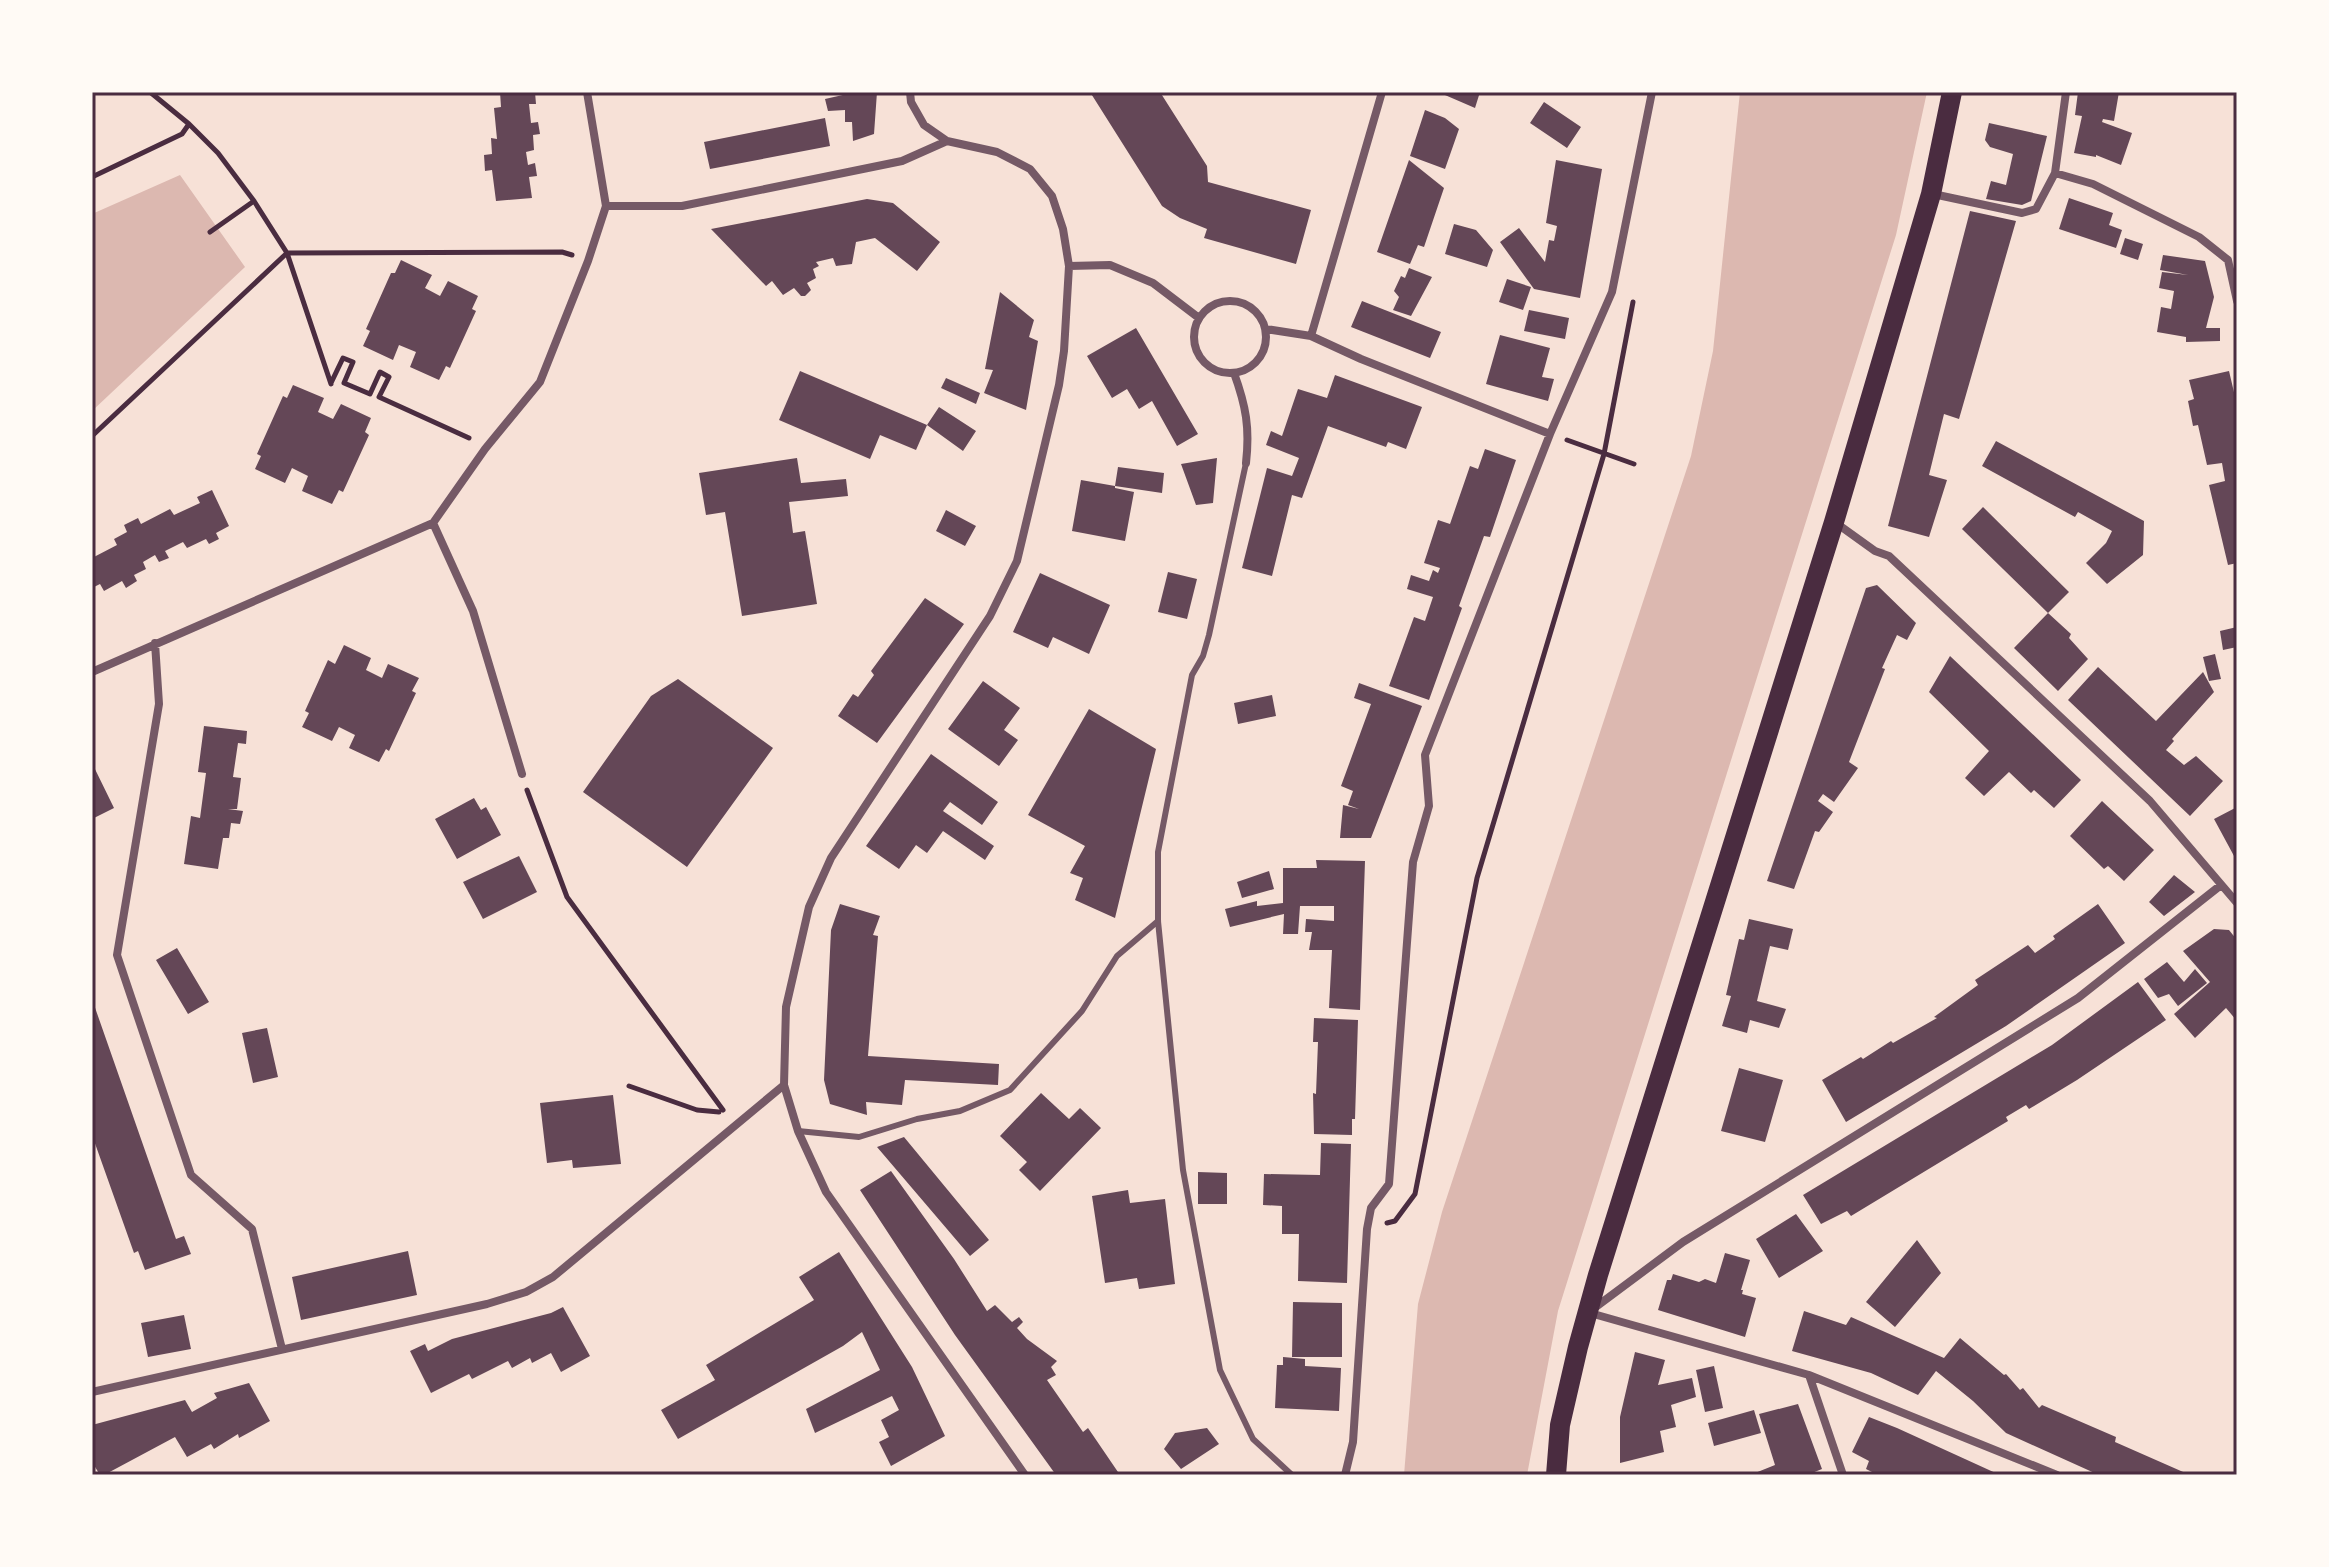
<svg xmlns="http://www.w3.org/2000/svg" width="2329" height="1567" viewBox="0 0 2329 1567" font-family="'Nunito Sans',sans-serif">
	<rect width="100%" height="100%" fill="#f7e1d7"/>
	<path fill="#dcb8b0" d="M1740,92H1927L1896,235L1558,1311L1527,1475H1404L1418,1304L1442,1212L1691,456L1713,351Z
		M180,175L245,267L92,411V214Z"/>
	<path fill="#644757" d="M500,92H535L536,104H529L531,123L538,122L540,134L533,135L534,150L526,152L528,165L535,163L537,176L529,177L532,198L496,201L492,170L485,171L484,155L492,154L491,138L497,139L494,108L501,107Z
		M856,92H877L874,134L853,141L852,122H845V110L828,111L825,99Z
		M1090,92H1160L1207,166L1208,182L1311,210L1296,264L1204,238L1207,229L1180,218L1162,206Z
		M1438,92H1480L1475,108Z
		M2078,92H2119L2114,121L2103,119L2102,122L2132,133L2121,165L2096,155V157L2074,153L2082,116L2075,115Z
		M1544,102L1581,127L1567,148L1530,123Z
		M1425,110L1445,118L1459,129L1445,169L1410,156Z
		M825,118L830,146L710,169L704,142Z
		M1989,123L2047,136L2031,201L2022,205L1986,199L1991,181L2006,185L2013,154L1990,147L1985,140Z
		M1409,160L1444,188L1424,247L1418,245L1410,264L1377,252Z
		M1556,160L1602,169L1580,298L1534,289L1500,242L1519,228L1545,262L1549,240L1554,241L1557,226L1546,223Z
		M2069,198L2113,213L2109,225L2122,230L2116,248L2059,229Z
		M867,199L893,203L940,242L917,271L875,238L856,242L852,264L836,266L833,258L816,262L819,266L813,269L816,278L807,283L811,290L805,296H801L794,288L783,295L772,281L766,286L711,229Z
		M1970,211L2016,221L1959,419L1944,414L1929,475L1947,480L1929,537L1888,526Z
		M1454,224L1476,230L1493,250L1487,267L1445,254Z
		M2125,238L2143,244L2138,260L2120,254Z
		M2163,255L2205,261L2214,297L2206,328H2220V341L2186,342V337L2157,332L2161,307L2171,309L2174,291L2159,288L2162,272L2188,275L2160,270Z
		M401,260L432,275L425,288L440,296L448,281L478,296L472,309L476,311L450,368L446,366L439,380L410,367L416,352L399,345L393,360L363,346L370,331L366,329L391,273H395Z
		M1409,268L1432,277L1411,316L1393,310L1399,297L1394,291L1401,276L1405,278Z
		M1507,279L1531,287L1523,310L1499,302Z
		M1000,292L1034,320L1029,337L1038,341L1026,410L984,393L993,370L985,369Z
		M1362,301L1441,332L1430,358L1351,327Z
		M1529,310L1569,318L1565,339L1524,331Z
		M1136,328L1198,434L1177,446L1152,401L1139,409L1127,389L1112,398L1087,356Z
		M1500,335L1550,348L1542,377L1554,379L1548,401L1486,384Z
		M800,371L927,425L916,450L880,435L870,459L779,420Z
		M2229,371L2237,405V563L2228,565L2209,485L2225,481L2222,463L2207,465L2198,425L2193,426L2188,401L2194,399L2189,380Z
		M1335,375L1422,407L1406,449L1388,442L1386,447L1328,426L1302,498L1292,495L1272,576L1242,568L1267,468L1292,476L1299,458L1266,445L1271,431L1282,436L1298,389L1327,398Z
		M946,378L980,393L976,404L941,388Z
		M293,385L324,398L318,412L333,419L341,404L371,418L365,432L369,435L343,492L339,490L332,504L302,491L308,476L292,468L285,483L255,469L261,456L257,454L283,396L287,398Z
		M939,407L976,431L963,451L927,425Z
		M1996,441L2144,521L2143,555L2107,584L2086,563L2106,543L2112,531L2078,512L2075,517L1982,466Z
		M1485,449L1516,460L1490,537L1484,536L1459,606L1462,608L1429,700L1389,686L1414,617L1425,621L1433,597L1407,589L1411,575L1429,581L1433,570L1438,573L1440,568L1424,563L1438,520L1450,524L1470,466L1478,469Z
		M797,458L801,483L846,479L848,496L789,502L793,533L805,531L817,604L742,616L725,512L706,515L699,473Z
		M1217,458L1213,503L1196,505L1181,464Z
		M1118,467L1164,473L1162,493L1115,486V488L1134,492L1125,541L1072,531L1081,480L1115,486Z
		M212,490L229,526L216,533L219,539L209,544L206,539L187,548L183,542L165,551L169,558L159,562L155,555L143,562L146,569L134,575L137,581L126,588L122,581L104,591L100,584L92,588V558L117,545L114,539L127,532L124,525L138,518L141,524L170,509L174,515L200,503L197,497Z
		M1983,507L2069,592L2048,613L1962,529Z
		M946,510L976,526L965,546L936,531Z
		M1168,572L1197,579L1187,619L1158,612Z
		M1040,573L1110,605L1089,654L1053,637L1048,648L1013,632Z
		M1877,585L1916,623L1907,640L1897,635L1882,668L1885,669L1849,762L1858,768L1834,802L1823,794L1818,801L1833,812L1819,832L1815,831L1794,889L1767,881L1866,588Z
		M925,598L964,624L877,743L838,716L853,694L858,697L874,675L871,671Z
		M2048,613L2071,634L2069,638L2088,659L2058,691L2014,648Z
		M2237,627V647L2223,650L2220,631Z
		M344,645L371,658L366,670L382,678L388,664L419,678L412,691L416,693L389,751L386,749L379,762L349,748L355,735L339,727L332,741L302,727L309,713L305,711L328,660L335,664Z
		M2215,654L2221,679L2209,681L2203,657Z
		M1950,656L2081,780L2054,808L2034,790L2031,793L2009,772L1984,796L1965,778L1989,751L1929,692Z
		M2098,667L2156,721L2203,672L2214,692L2172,739L2174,741L2166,750L2184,765L2196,756L2223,781L2190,816L2068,700Z
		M678,679L773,748L687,867L583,792L651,696Z
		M983,681L1020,708L1004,730L1018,740L999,766L948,729Z
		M1359,683L1422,706L1371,838H1340L1343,805L1359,809L1348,805L1353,791L1341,786L1371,704L1354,698Z
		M1272,695L1276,716L1238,724L1234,703Z
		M1089,709L1156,749L1115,918L1075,900L1083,878L1070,873L1085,846L1028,815Z
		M204,726L247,731L246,744L238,743L233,777L241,778L237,809H228L243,811L240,824L231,823L229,838H223L218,869L184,864L191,816L200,818L206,773L198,772Z
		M931,754L998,802L982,825L950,802L943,811L994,846L985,860L943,831L927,853L916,845L899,869L866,846Z
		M92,763L114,808L92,819Z
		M474,798L481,810L486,807L501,835L457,859L435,819Z
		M2102,801L2154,850L2124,881L2108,866L2104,869L2070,836Z
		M2237,807V854L2234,856L2214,819Z
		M519,856L537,892L483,919L463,882Z
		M1316,860L1365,861L1360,1010L1329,1008L1332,950H1309L1312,932H1305L1306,919L1334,921V906H1300L1298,934H1283L1284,914L1230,927L1225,909L1257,901V906L1283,903V868H1317Z
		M1269,871L1274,889L1242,898L1237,882Z
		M2174,875L2195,892L2164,916L2149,902Z
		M840,904L880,916L873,935L878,936L868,1056L999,1064L998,1085L905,1080L902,1105L866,1102L867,1115L830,1104L824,1080L831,930Z
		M2098,904L2125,943L2006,1026L1846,1122L1822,1080L1861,1057L1863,1059L1891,1041L1893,1043L1937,1018L1934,1017L1978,985L1975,980L2028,945L2035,953L2055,939L2053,936Z
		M1749,919L1793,929L1788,950L1770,946L1757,1001L1786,1009L1779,1028L1750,1020L1747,1033L1722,1026L1731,996L1726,995L1739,939L1744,940Z
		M2214,929L2229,930L2237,940V1021L2226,1008L2195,1038L2174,1014L2210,982L2183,951Z
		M177,948L209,1002L188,1014L156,960Z
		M2167,962L2184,982L2195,969L2207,983L2178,1006L2169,994L2158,998L2144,979Z
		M2138,982L2166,1020L2077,1080L2029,1109L2026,1105L2006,1117L2008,1121L1851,1216L1847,1211L1821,1224L1803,1195L2052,1045Z
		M92,999L176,1239L184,1236L191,1254L145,1270L138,1251L134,1253L92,1135Z
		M1314,1018L1358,1020L1355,1119H1352V1135L1314,1134L1313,1093L1316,1094L1318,1042H1313Z
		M267,1028L278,1077L253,1083L242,1033Z
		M1739,1068L1783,1080L1765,1142L1721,1131Z
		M1041,1093L1069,1119L1080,1108L1101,1128L1040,1191L1019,1170L1027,1162L1000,1136Z
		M613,1095L621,1164L573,1168L572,1160L547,1163L540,1103Z
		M904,1137L989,1240L970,1256L877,1147Z
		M1321,1143L1351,1144L1347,1283L1298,1281L1299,1234H1282V1206L1263,1205L1264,1174L1320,1175Z
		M891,1171L954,1259L987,1311L995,1305L1012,1322L1019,1317L1023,1322L1017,1328L1027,1339L1057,1361L1051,1367L1056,1375L1047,1380L1083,1432L1088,1428L1120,1475H1056L955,1335L860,1190Z
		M1198,1172L1227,1173V1204H1198Z
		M1128,1190L1130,1203L1165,1199L1175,1284L1139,1289L1137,1278L1105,1283L1092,1196Z
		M1796,1214L1823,1251L1779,1278L1756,1239Z
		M1917,1240L1941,1273L1895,1327L1866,1302Z
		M408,1251L417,1295L301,1320L292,1277Z
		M839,1252L912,1367L945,1436L891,1466L879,1442L889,1437L881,1420L899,1410L892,1396L815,1433L806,1409L880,1370L862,1332L843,1346L678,1439L661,1410L715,1380L706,1365L814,1300L799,1277Z
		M1725,1253L1750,1260L1741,1290H1743L1742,1294L1756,1298L1745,1337L1658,1310L1667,1280H1671L1673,1274L1699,1282L1705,1279L1716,1283Z
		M1293,1302L1342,1303V1357H1292Z
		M563,1307L590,1356L561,1372L551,1353L532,1363L530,1358L512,1368L508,1361L472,1379L469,1374L431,1393L410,1351L425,1344L428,1351L452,1339L551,1313Z
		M1804,1311L1846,1325L1851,1317L1944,1358L1960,1338L2004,1375L2006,1374L2020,1390L2023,1388L2039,1408L2042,1405L2116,1437L2115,1442L2190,1475H2099L2006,1433L1973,1401L1936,1371L1918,1395L1871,1373L1792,1351Z
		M184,1315L191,1349L148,1357L141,1323Z
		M1635,1352L1665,1360L1658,1385L1692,1378L1696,1397L1671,1405L1676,1427L1660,1431L1664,1452L1620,1463V1417Z
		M1283,1357L1305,1359V1366L1341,1368L1339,1411L1275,1408L1277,1365H1283Z
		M1714,1366L1723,1408L1705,1412L1696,1370Z
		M249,1383L270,1421L239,1438L238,1434L214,1449L211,1444L187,1457L175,1437L104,1475H100L92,1462V1425L185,1400L192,1412L217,1398L214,1393Z
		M1798,1404L1822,1469L1807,1475H1750L1775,1465L1759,1414Z
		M1754,1410L1761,1433L1714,1446L1708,1423Z
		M1869,1417L1897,1428L2000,1475H1878L1866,1469L1869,1461L1852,1452Z
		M1207,1428L1219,1444L1181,1469L1164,1449L1175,1433Z"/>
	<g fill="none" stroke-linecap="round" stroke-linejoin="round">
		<path stroke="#4a2c40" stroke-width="5" d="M150,92L189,124L218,153L254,201L287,253L331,384
			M92,177L182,134L189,124
			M210,232L254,201
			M331,383L343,358L353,362L344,383L370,394L380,372L389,377L379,397L469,438
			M92,436L287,253L562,252L572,255
			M1567,440L1634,464
			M527,790L567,897L723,1110
			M629,1086L697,1110L719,1112
			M1387,1223L1395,1221L1415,1194L1477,878L1604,454L1633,302"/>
		<path stroke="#755966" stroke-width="6" d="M1246,463L1209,635L1203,656L1192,675L1158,852V921L1183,1170L1220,1370L1253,1439L1292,1475
			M798,1131L859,1137L917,1119L960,1111L1010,1090L1082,1011L1117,956L1158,921"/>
		<path stroke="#755966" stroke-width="8" d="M587,92L606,206
			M910,92L911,102L924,125L947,141L997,152L1030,169L1052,196L1063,229L1069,266L1064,351L1059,385L1017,561L990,616L831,858L809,907L786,1007L784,1085L798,1131L826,1192L1025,1475
			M2055,173L2066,92
			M1933,194L2022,213L2036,209L2055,173L2093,184L2199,237L2228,260L2237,301
			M1069,266L1110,265L1153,283L1199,318
			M1194 337a36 36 0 1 1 72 0a36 36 0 1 1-72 0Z
			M1266,329L1311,336L1361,359L1550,434
			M1311,336L1382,92
			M1234,373C1246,406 1250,428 1246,463
			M433,523L473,611L522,774
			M1836,523L1875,551L1889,556L2150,801L2237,903
			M155,643L159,704L117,955L191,1175L252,1229L282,1349
			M92,672L433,523L485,449L540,382L588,261L606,206H682L902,161L947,141
			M1593,1309L1683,1242L2078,998L2221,885
			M1590,1313L1809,1375L2057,1475
			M1809,1375L1843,1475
			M92,1392L487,1304L526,1292L553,1277L784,1085
			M1345,1475L1353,1442L1367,1229L1371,1208L1389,1184L1413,862L1429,806L1425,755L1550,434L1612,292L1652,92"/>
		<path stroke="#4a2c40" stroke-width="20" d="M1556,1475L1560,1425L1578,1347L1598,1275L1834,522L1931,194L1952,92"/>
	</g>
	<rect width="2329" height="1567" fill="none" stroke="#fffaf5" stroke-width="188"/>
	<rect x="94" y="94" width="2141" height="1379" fill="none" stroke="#4a2c40" stroke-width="3"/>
</svg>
